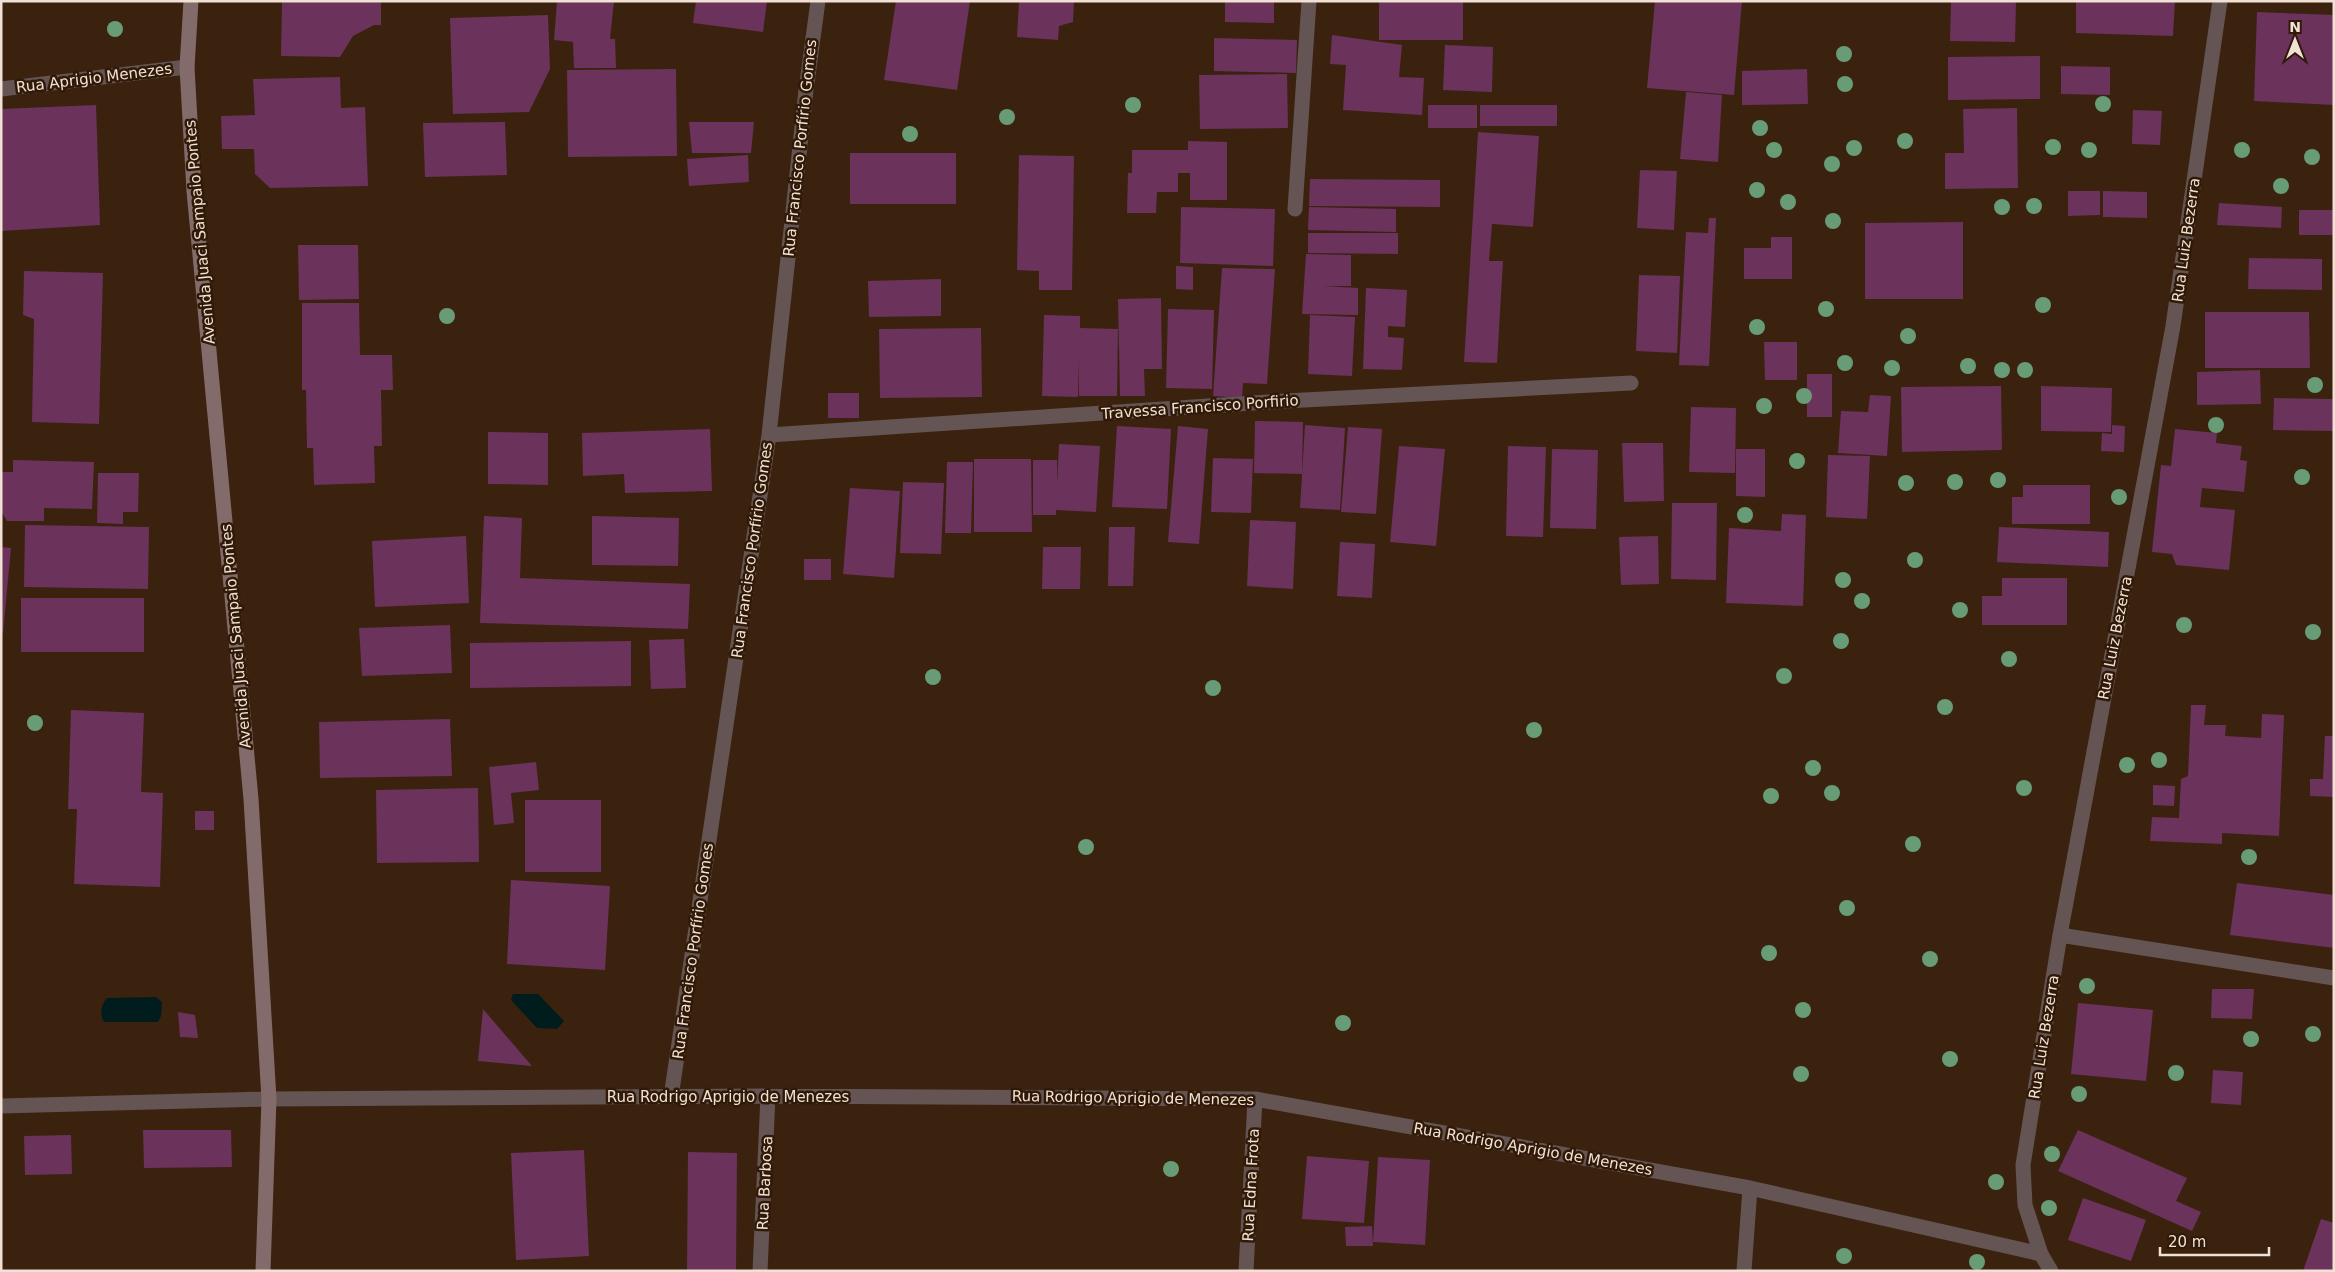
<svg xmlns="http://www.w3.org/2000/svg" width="2335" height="1272" viewBox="0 0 2335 1272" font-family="'DejaVu Sans',sans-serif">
	<rect width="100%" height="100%" fill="#3a220f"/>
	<path fill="#001c1d" d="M513,994H538L564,1021L557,1029L537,1028L511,1000Z
		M156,997L162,1002L161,1016L158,1022H104C99,1014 101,1005 107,998Z"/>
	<path fill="#6b325b" d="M282,1H381V25H374L353,36L340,57L281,56Z
		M557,1H614L610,39H615L616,68H574L573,42L554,40Z
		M696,1H767L763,32L693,23Z
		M896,1H970L957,90L884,80Z
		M1019,1H1074L1073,22L1059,26L1058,40L1017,37Z
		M1225,1H1274V23L1225,22Z
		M1379,1H1463V40H1379Z
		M1655,1H1742L1734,95L1647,88Z
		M1951,1H2016L2015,42L1950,41Z
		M2076,1H2175L2173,36L2076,33Z
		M2257,12L2334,15V105L2254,101Z
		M548,15L550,69L529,112L453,114L450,18Z
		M1332,35L1402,45L1399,77L1424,78L1422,115L1343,110L1346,65L1330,64Z
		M1214,38L1297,40L1296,73L1214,71Z
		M1445,45L1493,47L1492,92L1443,90Z
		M2040,56V99L1948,100V57Z
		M2061,66L2110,67V95L2061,94Z
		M676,69L677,156L568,157L567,70Z
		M1807,69L1808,104L1742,105V71Z
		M1287,74L1288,128L1200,129L1199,75Z
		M340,77L341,108L365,107L368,186L270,188L255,174L254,149H222L221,116L255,115L253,79Z
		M1686,92L1722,95L1718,162L1680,159Z
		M96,105L100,225L1,231V109Z
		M1428,105H1477V128H1428Z
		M1480,105H1557V126H1480Z
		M2017,108L2018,188L1945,189V153H1964L1963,109Z
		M2133,110L2162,111L2160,145L2132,144Z
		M505,122L507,175L425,177L423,123Z
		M689,122H754L751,153H692Z
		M1478,132L1539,136L1533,227L1492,224L1489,261H1503L1497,363L1464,362Z
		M1188,141L1227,142V200H1190V173H1178V192H1157L1156,213H1127L1128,173H1132V150H1188Z
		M850,153H956V204H850Z
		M748,155L749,182L689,186L687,159Z
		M1019,155L1074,156L1072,290H1039V271L1017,270Z
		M1640,170L1677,171L1674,230L1637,228Z
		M1310,179L1440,180V207L1309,206Z
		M2068,191H2100V215L2068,216Z
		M2103,191L2147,192V218L2103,217Z
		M2219,203L2282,207L2281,228L2217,225Z
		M1181,207L1275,209L1273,266L1180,263Z
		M1309,207L1396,209V232L1308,230Z
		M2299,210H2334V235H2299Z
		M1709,218H1716L1709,366L1679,365L1686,232L1708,233Z
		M1963,222V299H1865V223Z
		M1308,233H1398V254L1308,253Z
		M1771,237H1792V279H1744V248H1771Z
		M298,245H358L359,299L299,300Z
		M1306,254L1351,255V286H1323L1358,288V315L1302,314Z
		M2249,258L2322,259V290L2248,289Z
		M1176,266L1193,267V290L1176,289Z
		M1222,268L1275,269L1267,384L1243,383L1242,398L1213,396Z
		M24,271L103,273L99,424L32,422L34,319L23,315Z
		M1639,275L1680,276L1677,353L1636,351Z
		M941,279V316L869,317L868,281Z
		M1366,288L1407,290L1405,327L1388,326V337L1404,338L1402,370L1363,369Z
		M1161,298L1162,369H1144L1145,396H1120L1118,299Z
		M302,303H359L360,355H392L393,390H381L382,446H374L375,483L314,485L313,448H307L306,390H302Z
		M1168,309L1214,310L1212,389L1166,388Z
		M2205,312H2309L2310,368H2205Z
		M1044,315L1080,316V328L1118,329L1117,396H1079V359L1078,397L1042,396Z
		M1310,315L1355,317L1352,376L1308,374Z
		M981,328L982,397L880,398L879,329Z
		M1764,342H1797V380H1765Z
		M2260,370L2261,404L2197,405V372Z
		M1807,374H1832V417H1807Z
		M2001,386L2002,450L1902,452L1901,387Z
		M2041,386L2112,388L2111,432L2041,431Z
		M828,393H859V418H828Z
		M1870,395L1891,396L1887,456L1838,453L1841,411L1868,412Z
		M2274,398L2333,399V431L2273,430Z
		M1691,407L1736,408L1735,473L1689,472Z
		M1255,421L1303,422L1302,474L1254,473Z
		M1305,425L1345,428L1340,510L1300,508Z
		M2112,425L2125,426L2124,452L2101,451L2102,433L2112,434Z
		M1117,426L1171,429L1167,509L1112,507Z
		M1178,426L1208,429L1199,544L1168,542Z
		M1348,427L1382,429L1376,514L1341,512Z
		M710,429L712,491L625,493L624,474L583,476L582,433Z
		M2175,429L2217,433L2216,443L2242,446L2240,460L2247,461L2244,492L2202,488L2200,507L2235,510L2229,570L2176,565L2172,554L2152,552L2161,465L2171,466Z
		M488,432L548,433V485L488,484Z
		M1622,443H1663L1664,501L1624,502Z
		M1059,444L1100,446L1096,512L1056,510V515H1033V460H1057V484Z
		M1399,446L1445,449L1436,546L1390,542Z
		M1508,446L1546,447L1543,537L1506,536Z
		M1552,449L1598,450L1596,529L1550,528Z
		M1736,449H1765V497L1736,496Z
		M1828,455L1870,456L1867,519L1826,517Z
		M1213,458L1253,459L1251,513L1211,512Z
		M974,459H1031L1032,532H974Z
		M13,460L94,462L92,509L44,508V521H7L1,511V472H13Z
		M947,462H973L971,533H945Z
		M98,473H139L138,512H123V524L97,523Z
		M903,482L944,483L941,554L900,553Z
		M2023,485H2090V524H2012V497H2023Z
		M850,488L900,491L894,578L843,574Z
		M1672,503H1717L1716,580L1671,579Z
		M1782,514L1806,515L1803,606L1726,603L1729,528L1781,531Z
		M484,516L522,518L520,578L690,584L688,629L480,623Z
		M592,516L679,518L678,566L592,565Z
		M1250,520L1296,522L1293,589L1247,586Z
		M25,525L149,527L148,589L24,587Z
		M1109,527H1135L1133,586H1108Z
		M1999,527L2109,532L2108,567L1997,562Z
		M466,536L469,603L375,607L372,541Z
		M1658,536L1659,584L1621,585L1619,537Z
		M1340,542L1375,544L1372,598L1337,596Z
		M1,547L11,548L3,633H1Z
		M1043,547H1081L1080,589H1042Z
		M804,559H831V580H804Z
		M2002,578H2067V625H1982V596H2002Z
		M21,598H144V652H21Z
		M450,625L452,673L362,676L359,628Z
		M684,639L686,688L651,689L649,640Z
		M631,641V686L470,688V643Z
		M2191,705H2206L2204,725H2226L2225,736L2261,738L2262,714L2284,715L2279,836L2222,833V844L2150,841L2152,817L2179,818L2181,779L2188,776Z
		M71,710L144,713L141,792L163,793L160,887L74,884L77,809H68Z
		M450,719L452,776L320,778L319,722Z
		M2325,736H2334V797L2310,796V779H2323Z
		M536,762L539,790L511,793L514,823L494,825L489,767Z
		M2153,785L2175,786L2174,806L2153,805Z
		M478,788L479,862L377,863L376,790Z
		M525,800H601V872H525Z
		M195,811H214V830H195Z
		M511,880L610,886L605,970L507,964Z
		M2237,883L2334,895V948L2230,935Z
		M2212,989H2254L2252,1019L2211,1018Z
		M2078,1003L2153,1010L2146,1081L2071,1074Z
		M483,1009L532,1066L478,1061Z
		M178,1012L195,1015L198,1038L180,1037Z
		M2213,1070L2243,1072L2241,1105L2211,1103Z
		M143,1130H231L232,1167L144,1168Z
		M2078,1130L2187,1178L2176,1201L2201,1212L2192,1231L2058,1171Z
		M71,1135L72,1174L25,1175L24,1136Z
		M584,1150L589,1256L516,1260L511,1153Z
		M688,1152L737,1153L736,1271H687Z
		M1307,1156L1369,1161L1364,1223L1302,1219Z
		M1378,1157L1430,1160L1425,1245L1373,1242Z
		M2083,1198L2146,1220L2131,1261L2068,1240Z
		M2321,1219L2334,1223V1271H2303Z
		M1372,1226L1373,1246H1346L1345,1227Z"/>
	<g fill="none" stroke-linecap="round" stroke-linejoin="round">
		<path stroke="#645453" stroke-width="15" d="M1,89L187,67
			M1295,209L1309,1
			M769,435L1285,401L1631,383
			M2060,935L2334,978
			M671,1097L769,435L806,90L818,1
			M1,1106L269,1099L768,1096L1255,1099L1750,1188L2041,1254
			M760,1271L768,1096
			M1246,1271L1255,1099
			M1744,1271L1750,1188
			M2051,1271L2041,1254L2025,1205L2023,1165L2060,935L2173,326L2220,1"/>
		<path stroke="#846b6b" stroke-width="15" d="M191,1L187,67L194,191L251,799L269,1099L263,1271"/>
	</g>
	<g fill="#689c77">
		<circle cx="115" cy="29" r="8"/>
		<circle cx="1844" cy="54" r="8"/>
		<circle cx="1845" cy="84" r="8"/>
		<circle cx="2103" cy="104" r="8"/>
		<circle cx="1133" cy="105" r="8"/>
		<circle cx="1007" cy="117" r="8"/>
		<circle cx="1760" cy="128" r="8"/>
		<circle cx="910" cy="134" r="8"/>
		<circle cx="1905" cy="141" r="8"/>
		<circle cx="2053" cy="147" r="8"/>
		<circle cx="1854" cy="148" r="8"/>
		<circle cx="1774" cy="150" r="8"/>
		<circle cx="2089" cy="150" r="8"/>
		<circle cx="2242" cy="150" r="8"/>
		<circle cx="2312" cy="157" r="8"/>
		<circle cx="1832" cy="164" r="8"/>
		<circle cx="2281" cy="186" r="8"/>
		<circle cx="1757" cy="190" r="8"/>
		<circle cx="1788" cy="202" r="8"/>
		<circle cx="2034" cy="206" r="8"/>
		<circle cx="2002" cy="207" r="8"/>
		<circle cx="1833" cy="221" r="8"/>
		<circle cx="2043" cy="305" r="8"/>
		<circle cx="1826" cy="309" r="8"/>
		<circle cx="447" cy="316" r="8"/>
		<circle cx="1757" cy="327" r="8"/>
		<circle cx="1908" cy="336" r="8"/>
		<circle cx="1845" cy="363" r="8"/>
		<circle cx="1968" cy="366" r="8"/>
		<circle cx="1892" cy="368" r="8"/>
		<circle cx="2002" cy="370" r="8"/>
		<circle cx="2025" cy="370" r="8"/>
		<circle cx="2315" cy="385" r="8"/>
		<circle cx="1804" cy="396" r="8"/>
		<circle cx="1764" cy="406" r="8"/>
		<circle cx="2216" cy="425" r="8"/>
		<circle cx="1797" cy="461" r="8"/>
		<circle cx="2302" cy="477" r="8"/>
		<circle cx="1998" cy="480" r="8"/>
		<circle cx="1955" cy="482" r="8"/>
		<circle cx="1906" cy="483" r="8"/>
		<circle cx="2119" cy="497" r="8"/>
		<circle cx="1745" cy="515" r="8"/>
		<circle cx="1915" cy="560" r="8"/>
		<circle cx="1843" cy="580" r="8"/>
		<circle cx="1862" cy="601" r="8"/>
		<circle cx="1960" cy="610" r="8"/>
		<circle cx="2184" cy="625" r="8"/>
		<circle cx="2313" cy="632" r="8"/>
		<circle cx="1841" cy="641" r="8"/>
		<circle cx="2009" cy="659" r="8"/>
		<circle cx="1784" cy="676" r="8"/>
		<circle cx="933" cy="677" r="8"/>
		<circle cx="1213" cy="688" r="8"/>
		<circle cx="1945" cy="707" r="8"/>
		<circle cx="35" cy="723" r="8"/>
		<circle cx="1534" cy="730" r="8"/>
		<circle cx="2159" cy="760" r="8"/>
		<circle cx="2127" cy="765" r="8"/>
		<circle cx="1813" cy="768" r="8"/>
		<circle cx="2024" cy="788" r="8"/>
		<circle cx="1832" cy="793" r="8"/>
		<circle cx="1771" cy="796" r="8"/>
		<circle cx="1913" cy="844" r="8"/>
		<circle cx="1086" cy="847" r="8"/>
		<circle cx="2249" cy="857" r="8"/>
		<circle cx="1847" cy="908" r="8"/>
		<circle cx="1769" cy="953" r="8"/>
		<circle cx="1930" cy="959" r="8"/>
		<circle cx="2087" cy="986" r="8"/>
		<circle cx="1803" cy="1010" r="8"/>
		<circle cx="1343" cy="1023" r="8"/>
		<circle cx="2313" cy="1034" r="8"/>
		<circle cx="2251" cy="1039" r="8"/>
		<circle cx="1950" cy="1059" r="8"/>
		<circle cx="2176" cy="1073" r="8"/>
		<circle cx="1801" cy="1074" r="8"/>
		<circle cx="2079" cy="1094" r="8"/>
		<circle cx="2052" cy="1154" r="8"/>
		<circle cx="1171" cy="1169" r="8"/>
		<circle cx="1996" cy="1182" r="8"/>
		<circle cx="2049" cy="1208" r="8"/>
		<circle cx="1844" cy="1256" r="8"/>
		<circle cx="1977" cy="1262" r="8"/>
	</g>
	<g text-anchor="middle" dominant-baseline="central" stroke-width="5" stroke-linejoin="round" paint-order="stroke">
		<g font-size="15" fill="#f1e1d5" stroke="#301906">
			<text transform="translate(94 78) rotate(-7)">Rua Aprigio Menezes</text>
			<text transform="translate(800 148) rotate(-84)">Rua Francisco Porfírio Gomes</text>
			<text transform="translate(200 232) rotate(-95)">Avenida Juaci Sampaio Pontes</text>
			<text transform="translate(2186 240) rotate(-82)">Rua Luiz Bezerra</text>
			<text transform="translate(1200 407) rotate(-4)">Travessa Francisco Porfirio</text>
			<text transform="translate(752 550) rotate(-82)">Rua Francisco Porfírio Gomes</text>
			<text transform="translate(236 636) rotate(-95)">Avenida Juaci Sampaio Pontes</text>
			<text transform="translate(2115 638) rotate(-79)">Rua Luiz Bezerra</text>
			<text transform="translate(693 951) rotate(-82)">Rua Francisco Porfírio Gomes</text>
			<text transform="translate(2044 1037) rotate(-81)">Rua Luiz Bezerra</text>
			<text x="728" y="1097">Rua Rodrigo Aprigio de Menezes</text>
			<text transform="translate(1133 1098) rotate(1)">Rua Rodrigo Aprigio de Menezes</text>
			<text transform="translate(1533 1149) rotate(10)">Rua Rodrigo Aprigio de Menezes</text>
			<text transform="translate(765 1183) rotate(-87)">Rua Barbosa</text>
			<text transform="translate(1251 1185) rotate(-87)">Rua Edna Frota</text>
		</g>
	</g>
	<rect width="2335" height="1272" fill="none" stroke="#f1e1d5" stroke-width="5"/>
	<g transform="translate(2295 40)" stroke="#301906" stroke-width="4" paint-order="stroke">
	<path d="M0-4L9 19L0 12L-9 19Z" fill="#f1e1d5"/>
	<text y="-8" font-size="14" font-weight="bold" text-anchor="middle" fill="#f1e1d5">N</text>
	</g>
	<path d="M2160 1247v8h109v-8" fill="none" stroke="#f1e1d5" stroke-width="2.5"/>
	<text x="2168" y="1247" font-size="15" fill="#f1e1d5" stroke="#301906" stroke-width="4" paint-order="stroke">20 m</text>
</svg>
